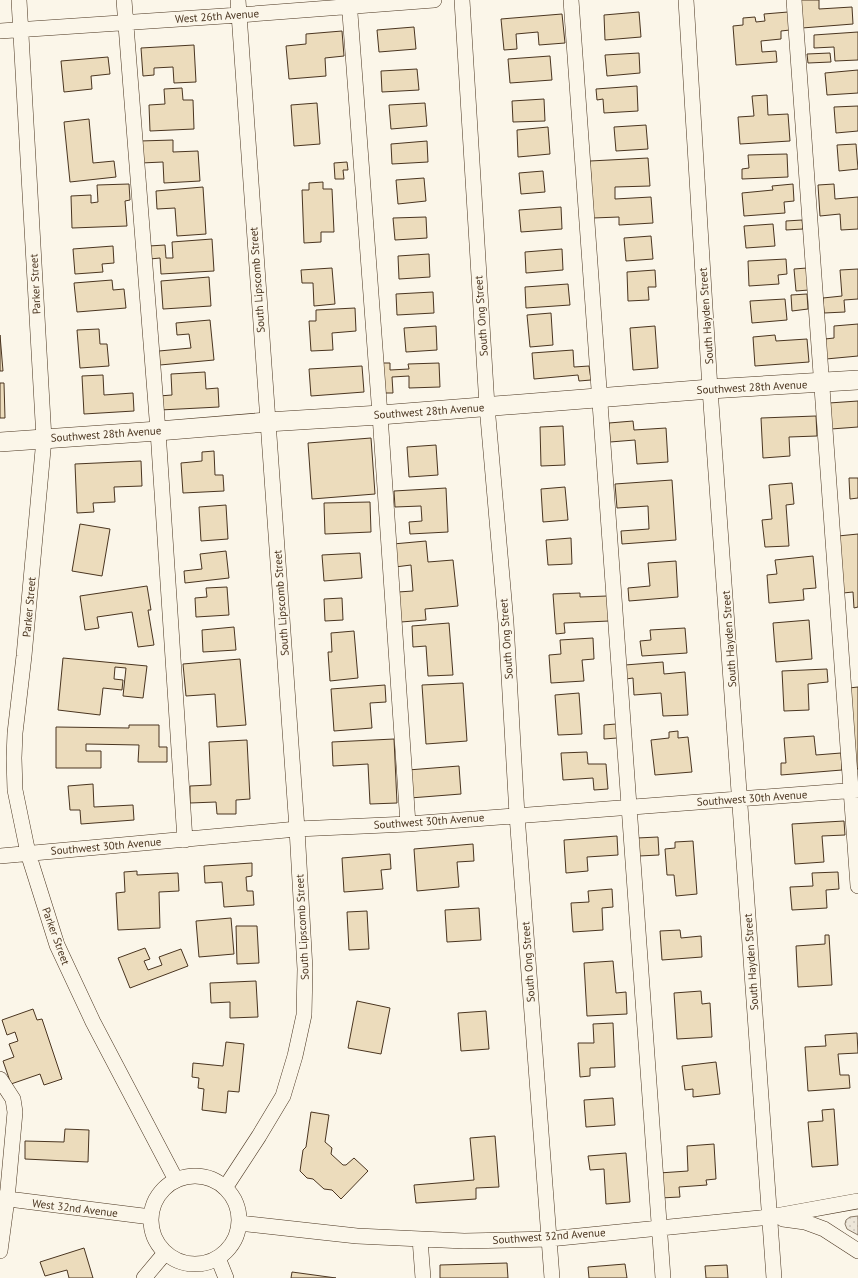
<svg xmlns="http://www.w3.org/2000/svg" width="858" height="1278" viewBox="0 0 858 1278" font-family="'PT Sans',sans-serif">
	<defs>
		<pattern id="grass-dots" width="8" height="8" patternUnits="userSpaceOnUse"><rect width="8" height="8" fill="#ede6d9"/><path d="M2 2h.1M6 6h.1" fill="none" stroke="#cdc6ba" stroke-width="1.8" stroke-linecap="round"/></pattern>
	</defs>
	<rect width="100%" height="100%" fill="#fbf6e9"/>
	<path fill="url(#grass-dots)" stroke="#887966" d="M858,1216V1235L847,1229L845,1224L846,1220L850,1217Z"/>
	<path fill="#ecdcbc" stroke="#4a3520" d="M800,0H819V9L852,7L853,24L802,28Z
		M639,12L641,37L605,40L604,15Z
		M788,12L790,30L781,31V39L761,41L762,52L776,51L777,62L736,65L733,26L743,25V18L755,17L756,22L765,21L764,14Z
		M562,14L565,43L539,45L538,32L516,34L517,49L504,50L501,19Z
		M414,27L416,49L379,52L377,30Z
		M342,31L344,56L325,58L326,76L289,79L286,46L306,44V34Z
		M858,32V60L835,61L834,47L814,48V35Z
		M194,45L196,82L174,83L173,67L154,68V75L143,76L141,48Z
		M639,53L640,73L607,76L605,55Z
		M830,53L831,62L808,63L807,54Z
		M550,56L552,80L510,83L508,59Z
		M108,57L110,74L91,76L92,89L64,92L61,61Z
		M417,69L419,90L382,92L381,71Z
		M858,70V93L827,95L825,73Z
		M637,86L638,111L604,113L603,99L597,100L596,89Z
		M182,88L183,100H193L194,129L150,131L149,105L165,104L164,89Z
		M767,95L768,115L788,114L790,141L740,144L738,117L754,116L752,96Z
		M544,99L545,121L513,122L512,101Z
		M317,103L320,144L294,146L291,105Z
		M425,103L427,126L391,129L389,105Z
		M858,106V131L836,133L834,107Z
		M89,119L93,163L114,161L116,177L70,182L64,122Z
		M646,125L648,149L616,151L614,127Z
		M548,127L550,154L518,157L517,130Z
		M173,140V152L198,151L200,181L164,183L163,162L141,163L140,141Z
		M427,141L428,162L392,164L391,144Z
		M856,144L858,169L839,171L837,145Z
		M787,154L788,177L742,179V169L749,168L748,155Z
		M648,158L650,186L615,187V199L651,197L653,223L619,225V217L593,218L590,161Z
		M347,162L348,170H343L344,179H335L334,163Z
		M543,171L545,192L521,194L519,173Z
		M424,178L426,201L398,204L396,180Z
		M323,182V189H332L334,232H321V242L304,243L302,190H309V183Z
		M129,184L130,200L125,201L127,226L72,228L71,196L91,195V203L98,202L97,185Z
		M793,184L794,201L784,202L785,213L744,216L742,193L773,190L772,186Z
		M834,184L835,199L858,197V229L841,230L840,214L820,216L818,185Z
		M203,187L206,234L177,236L175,208L157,209L156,191Z
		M561,207L562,229L521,232L519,210Z
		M426,217L427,238L395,240L393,218Z
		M802,220L803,229L786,230V221Z
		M773,224L775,246L746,248L744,226Z
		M651,236L653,259L626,261L624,238Z
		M212,239L214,271L161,274L160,258L150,259L149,246L165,245L166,258H173L172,242Z
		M113,246L114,263L102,264L103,272L75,274L73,249Z
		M562,249L563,270L526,273L525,252Z
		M429,254L430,277L399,279L398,256Z
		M786,259L787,274L778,275L779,284L749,286L748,261Z
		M332,268L335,304L314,306L313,283H302L301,270Z
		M807,268L809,290L796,291L794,269Z
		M858,269V299L844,300L845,312L824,313L823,298L842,296L840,270Z
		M655,270L656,287H648L649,300L628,301L627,272Z
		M209,277L211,306L163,309L161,281Z
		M112,280L113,290L124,289L126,308L77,312L74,283Z
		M568,284L570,305L526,308L525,287Z
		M433,292L434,313L397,315L396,294Z
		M807,294L808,309L792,311L791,295Z
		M785,299L787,320L752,323L750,301Z
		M355,308L356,331L332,333L333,350L311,351L309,321H316V310Z
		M551,313L553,345L530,347L527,315Z
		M210,320L214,360L160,365L159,351L191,348L189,334L177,335L176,323Z
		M858,324V356L826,359L825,339L834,338V326Z
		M436,326L437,350L406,352L404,328Z
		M655,326L658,368L633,370L630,328Z
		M99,329L100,344H107L109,366L80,368L77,330Z
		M0,335L3,371H0Z
		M775,335L776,341L807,339L809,362L755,366L753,337Z
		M573,350L574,367L589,366L591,380L579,381L578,375L534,379L532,353Z
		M380,363H390V370L409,369L408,364L439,363L440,387L409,388V376L392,377L393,393H382Z
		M362,366L364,392L311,396L309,369Z
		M205,372L206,389L218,388L219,407L160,410L159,396L172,395L171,374Z
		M103,375L104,395L133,393L134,411L84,414L82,376Z
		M0,383H4L5,418H0Z
		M858,401V427L831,429L829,403Z
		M816,416L817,436L789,437L790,456L763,458L761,418Z
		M633,421L634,430L666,428L668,462L637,464L635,440L610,442L609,423Z
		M563,426L565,465L541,466L540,427Z
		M371,438L375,494L312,499L308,443Z
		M436,445L438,475L409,477L407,447Z
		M214,451L215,475H223L224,491L183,493L181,463L202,461V452Z
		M141,461L142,486L114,487L115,502L93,503L94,512L77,513L75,464Z
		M849,478H858V498L850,499Z
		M672,480L676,540L622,544L621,531L649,529L648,506L617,508L615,484Z
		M792,483L794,504L786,505L789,546L765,547L762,520L772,519L769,485Z
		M565,487L568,520L543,522L541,489Z
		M446,488L448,532L410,534L409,522L422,521L421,506L395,507L394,491Z
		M370,502L371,532L325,534L324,503Z
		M226,505L228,539L201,541L199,507Z
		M80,524L110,529L102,576L72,571Z
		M858,534V607L854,608L853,592L843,593L838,536Z
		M571,538L572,564L548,565L546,540Z
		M426,541L428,562L453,560L458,606L425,609L426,620L401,622L398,592L413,591L411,565L395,567L393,544Z
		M226,551L229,578L185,583L184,571L202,569L200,554Z
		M360,553L362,578L324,581L322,555Z
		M813,556L816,588L803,589L804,600L769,603L767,575L777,574L775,560Z
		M676,561L678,597L629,601L628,588L650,586L648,563Z
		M147,586L151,610H148L154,645L138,647L132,612L97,617L99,628L85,630L80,596Z
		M227,587L229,615L196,617L195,598L207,597L206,588Z
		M580,593V597L607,596L609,621L564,623L565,633L556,634L553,594Z
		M342,598L343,620L325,621L324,599Z
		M809,620L812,659L776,662L773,623Z
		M449,623L453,675L428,676L426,646L413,647L412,626Z
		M234,627L236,650L203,652L202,630Z
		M685,628L687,653L642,656L640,641L651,640L650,630Z
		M354,631L358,678L330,681L328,652H332L331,633Z
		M593,638L594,659L582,660L584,681L551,683L549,655L561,654L560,640Z
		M63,658L147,666L143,698L123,696L126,668L115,667L114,679L123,680L122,690L103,688L100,715L58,710Z
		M240,659L246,725L217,727L215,694L186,696L183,664Z
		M663,662L664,674L685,672L688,715L663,716L661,693L634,695L633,678L626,679L625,665Z
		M827,669L828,682L808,684L809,710L784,711L782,671Z
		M463,683L467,741L426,744L422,685Z
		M385,685L386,702L370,703L372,728L334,731L331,689Z
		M858,687V769H855L849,688Z
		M579,693L582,734L558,735L555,695Z
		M616,724L617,738L604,739V725Z
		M129,725H159V747H167V762H138L139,745L86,744V751H101V768H56V727L129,728Z
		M678,731V738L688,737L692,772L655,775L651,740L669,738V732Z
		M814,736L816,755L841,753L842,770L781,775V763H786L784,738Z
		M394,739L397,803L370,804L368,764L333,766L332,742Z
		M247,740L250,799L236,800V814H217L216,802L190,803V786L211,785L209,742Z
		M587,752L588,764H606L608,789L594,790L593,778L563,780L561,753Z
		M459,766L461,794L410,798L408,770Z
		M93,784L94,807L133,805L134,820L81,824L80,810H70L68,786Z
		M844,821L845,835L822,836L824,862L795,864L792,824Z
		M617,836L618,855L587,857L588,871L566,873L564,840Z
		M658,837L659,855L639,856L637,838Z
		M693,841L697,894L676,896L674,875H667L665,849L675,848V842Z
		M473,844L474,861L457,862L459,887L417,891L414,849Z
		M390,854L391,869L381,870L383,889L344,892L342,858Z
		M252,863V876L246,877L247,891H253L254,905L224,907L222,882L205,883L204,866Z
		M137,871V875L178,873L179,891L159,892L160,928L118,930L116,893L125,892L124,872Z
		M838,872L839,889L826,890L827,908L792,910L790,887L813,886L812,873Z
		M612,889L613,907L602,908L603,930L573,932L571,903L589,902L588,891Z
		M479,908L481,940L447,942L445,910Z
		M367,911L369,949L349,950L347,912Z
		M231,918L234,954L199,957L196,921Z
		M236,926H257L259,963L237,964Z
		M680,930L681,938L701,936L702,957L662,960L660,931Z
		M825,935H829L832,985L798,987L796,946L825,944Z
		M145,948L150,959L144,961L148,970L162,965L159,957L181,949L188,966L130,988L118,958Z
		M613,961L616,993L626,992L627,1014L587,1016L584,963Z
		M256,981L258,1017L230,1018V1002L211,1003L210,983Z
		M701,991L702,1004L710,1003L712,1037L677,1039L674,993Z
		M357,1001L390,1008L381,1054L348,1048Z
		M33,1009L37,1020L42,1019L62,1079L44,1085L40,1074L11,1084L3,1061L14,1057L9,1044L18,1041L15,1032L7,1035L2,1020Z
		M486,1011L489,1049L461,1051L458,1013Z
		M613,1023L615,1067L590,1068V1076L580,1077L578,1043H594L593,1024Z
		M857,1033L858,1053L838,1054L840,1075H849L850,1088L808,1091L805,1047L826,1046L825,1035Z
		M226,1042L244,1044L239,1092L228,1091L226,1113L202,1110L204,1089L198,1088L199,1078L192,1077L193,1063L223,1066Z
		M716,1062L720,1094L693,1097V1089L685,1090L682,1066Z
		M613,1098L615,1125L586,1127L584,1100Z
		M834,1109L838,1165L812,1167L808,1122L823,1121L822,1110Z
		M311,1112L329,1115L325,1142L332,1148L331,1154L343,1165H346L354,1158L368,1171L341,1199L332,1190L324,1189L313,1179L307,1178L300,1171L303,1150L306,1147Z
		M65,1129L89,1130L88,1162L25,1159V1141L64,1142Z
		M495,1136L499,1187L476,1188V1199L416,1203L414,1185L474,1180L470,1138Z
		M714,1144L716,1179L706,1180L707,1185L679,1187L680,1197L660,1198L659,1173L688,1171L687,1146Z
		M626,1153L630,1202L606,1204L604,1169L590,1170L588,1156Z
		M84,1248L93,1278H69L67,1270L45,1276L40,1262Z
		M507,1263L508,1278H440V1265Z
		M625,1264L627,1278H589L588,1267Z
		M727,1265L728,1278H706L705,1266Z
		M292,1272L336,1278H291Z"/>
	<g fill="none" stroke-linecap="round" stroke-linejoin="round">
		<defs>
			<path id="minor" d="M19,0L44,439L24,656L15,733L14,758L15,790L28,853L57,945L93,1022L176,1180
				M124,0L158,431L185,840
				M349,0L380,415L408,824
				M462,0L487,406L506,623L517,815L552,1278
				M571,0L663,1278
				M686,0L710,389L774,1278
				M794,0L858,886
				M0,31L239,15L434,0
				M0,856L297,829L408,824L858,790
				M0,1079L13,1099L15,1112L7,1199L0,1251
				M151 1220a44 44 0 1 1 88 0a44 44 0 1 1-88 0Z
				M225,1188L259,1136L283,1096L295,1056L304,1015L305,969L297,829L238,0
				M0,1198L151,1217
				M783,1219L805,1222L824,1229L858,1251
				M239,1223L357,1236L464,1241L549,1239L770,1217L858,1201
				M420,1239L423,1278
				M218,1258L226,1278
				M144,1278L165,1253"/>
			<path id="major" d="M0,442L158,431L267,422L380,415L710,389L858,380"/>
		</defs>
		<use href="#minor" stroke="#4a3520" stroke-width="16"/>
		<use href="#major" stroke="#4a3520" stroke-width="20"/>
		<use href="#minor" stroke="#fbf6e9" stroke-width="15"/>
		<use href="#major" stroke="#fbf6e9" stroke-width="19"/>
	</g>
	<g text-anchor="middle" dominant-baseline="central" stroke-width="3" stroke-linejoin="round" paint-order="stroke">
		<g font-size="11" fill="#4a3520" stroke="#fbf6e9">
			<text transform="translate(217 16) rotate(-4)">West 26th Avenue</text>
			<text transform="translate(257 280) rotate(-94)">South Lipscomb Street</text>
			<text transform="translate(35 284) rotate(-93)">Parker Street</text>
			<text transform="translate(481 316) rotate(-94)">South Ong Street</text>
			<text transform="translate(706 316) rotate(-94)">South Hayden Street</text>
			<text transform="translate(752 387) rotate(-3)">Southwest 28th Avenue</text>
			<text transform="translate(429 411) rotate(-4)">Southwest 28th Avenue</text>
			<text transform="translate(106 434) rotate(-4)">Southwest 28th Avenue</text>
			<text transform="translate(281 603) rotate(-94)">South Lipscomb Street</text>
			<text transform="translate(29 607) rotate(-85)">Parker Street</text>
			<text transform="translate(506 639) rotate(-94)">South Ong Street</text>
			<text transform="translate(729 639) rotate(-94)">South Hayden Street</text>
			<text transform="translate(752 798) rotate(-4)">Southwest 30th Avenue</text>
			<text transform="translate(429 821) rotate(-4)">Southwest 30th Avenue</text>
			<text transform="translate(106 846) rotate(-5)">Southwest 30th Avenue</text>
			<text transform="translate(302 927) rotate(-93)">South Lipscomb Street</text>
			<text transform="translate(56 936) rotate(70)">Parker Street</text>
			<text transform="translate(528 962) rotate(-94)">South Ong Street</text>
			<text transform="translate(751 962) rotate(-94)">South Hayden Street</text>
			<text transform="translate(75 1208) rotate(7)">West 32nd Avenue</text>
			<text transform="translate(549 1236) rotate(-4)">Southwest 32nd Avenue</text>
		</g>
	</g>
</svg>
